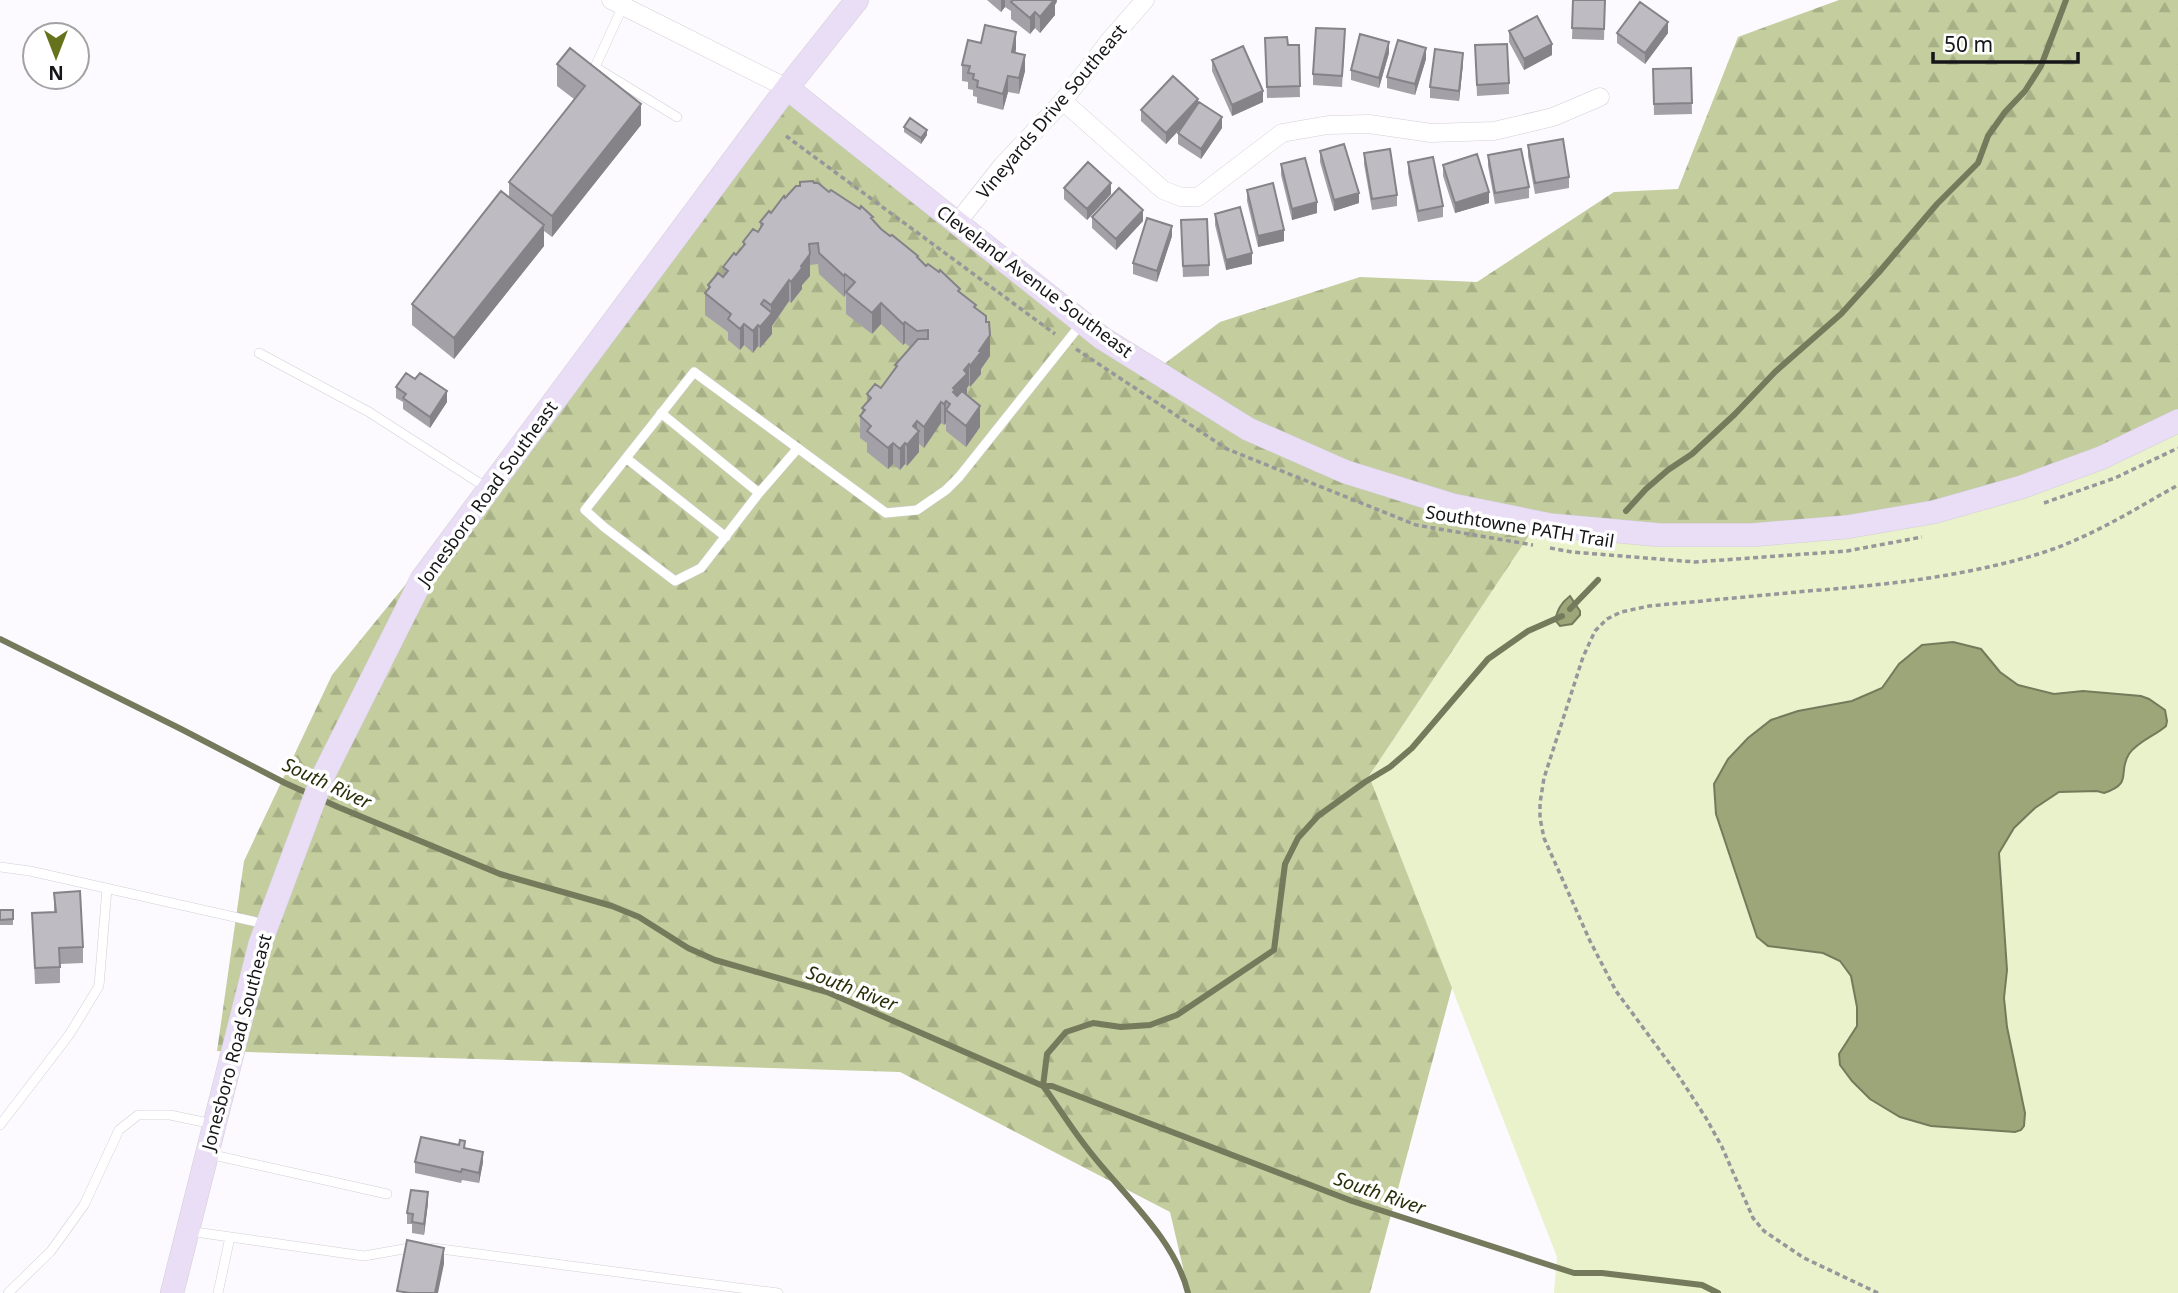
<svg xmlns="http://www.w3.org/2000/svg" width="2178" height="1293" viewBox="0 0 2178 1293" font-family="'Noto Sans',sans-serif">
	<defs>
		<pattern id="forest-firs" width="22" height="20" patternUnits="userSpaceOnUse" patternTransform="scale(1.75)"><rect width="22" height="20" fill="#c3cd9d"/><path d="M5 1l3.5 6h-7zM16 11l3.5 6h-7z" fill="#a7af86"/></pattern>
	</defs>
	<rect width="100%" height="100%" fill="#fcfafe"/>
	<path fill="#e9f2ca" d="M2178,409V1293H1554L1557,1257L1369,776L1544,513L2112,446Z"/>
	<path fill="url(#forest-firs)" d="M1839,0H2178V409L2112,446L1926,512L1697,535L1544,513L1369,776L1452,988L1370,1293H1189L1170,1212L900,1072L217,1051L244,861L332,675L572,380L779,94L1089,333L1164,364L1220,322L1360,277L1477,282L1614,192L1678,189L1738,37Z"/>
	<path fill="#9da678" stroke="#747a5b" stroke-width="2" d="M1570,596L1580,611V615L1572,624L1560,626L1555,620C1558,609 1561,603 1570,596Z
		M1953,642L1981,649L2000,672L2018,685L2054,694L2083,691L2141,696L2149,699L2165,710L2167,721L2166,726C2155,736 2138,741 2129,754C2117,773 2134,783 2104,793L2097,791L2059,792L2035,808L2014,828L1999,853L2007,970L2004,998L2007,1027L2025,1113L2024,1126L2021,1130L2015,1132L1931,1126L1900,1117L1870,1099L1852,1081L1840,1065L1839,1054L1857,1026V1007L1851,976L1840,961L1823,953L1768,946L1757,937L1716,814L1714,784L1728,759L1748,738L1771,720L1798,711L1852,701L1882,688L1899,664L1922,645Z"/>
	<g fill="none" stroke-linecap="round" stroke-linejoin="round">
		<path stroke="#747a5b" stroke-width="6" d="M1626,511L1646,489L1668,470L1692,454L1735,414L1775,372L1841,314L1880,271L1937,204L1978,163L1988,136L2005,112L2025,91L2041,66L2066,0
			M1570,609L1598,580
			M0,639L181,729L285,783L338,807L500,874L612,906L639,917L688,948L715,960L827,992L1043,1086H1052L1352,1201L1574,1273H1602L1702,1285L1718,1293
			M1188,1293C1175,1238 1120,1192 1087,1148C1071,1128 1058,1106 1043,1086L1047,1054L1066,1032L1093,1023L1121,1027L1150,1025L1177,1015L1274,950L1285,864L1298,838L1318,816L1365,782L1390,767L1412,748L1488,659L1528,631L1562,616"/>
		<defs>
			<path id="service" d="M623,6L595,67L677,117
				M259,353L369,412L487,488
				M661,413L759,493
				M798,448L759,493L701,568L675,581L604,527L585,510L694,372L886,513L917,510L946,490L959,477L1081,324
				M626,458L726,537
				M0,867L30,871L265,924
				M0,1125L69,1035L99,986L107,888
				M209,1154L387,1194
				M188,1231L364,1256L415,1247
				M433,1248L778,1293
				M8,1293L51,1251L84,1205L119,1130L138,1115H170L213,1124
				M218,1293L230,1237"/>
			<path id="minor" d="M611,0L787,88
				M1063,101L1163,190L1181,197H1198L1282,133L1328,125L1369,124L1431,133L1494,131L1553,117L1600,97
				M957,223L1002,166L1063,101L1110,40L1145,0"/>
			<path id="secondary" d="M787,88L1102,338L1248,429L1346,472L1452,505L1550,525L1660,535H1752L1847,527L1934,512L2022,487L2101,458L2178,421
				M172,1293L260,944L323,776L422,579L787,88L857,0"/>
		</defs>
		<use href="#service" stroke="#d2cfd6" stroke-width="10"/>
		<use href="#minor" stroke="#d2cfd6" stroke-width="19"/>
		<use href="#secondary" stroke="#d2cfd6" stroke-width="24"/>
		<path stroke="#98969a" stroke-width="3.5" stroke-dasharray="5 3.5" stroke-linecap="butt" d="M786,136L1055,334
			M1076,349L1227,449L1416,525L1533,545
			M2044,503L2115,478L2178,448
			M1550,548L1572,552L1695,562L1847,551L1922,537
			M1878,1293L1804,1258L1764,1231L1753,1218L1722,1147L1706,1118L1678,1075L1616,991L1590,941L1544,838L1540,818V803L1544,778L1583,657L1595,631L1607,619L1621,612L1649,606C1702,601 1755,596 1808,591C1885,585 1960,577 2035,555C2086,540 2132,511 2178,485"/>
		<use href="#service" stroke="#fff" stroke-width="9"/>
		<use href="#minor" stroke="#fff" stroke-width="18"/>
		<use href="#secondary" stroke="#e9def6" stroke-width="23"/>
	</g>
	<path fill="#a3a1a7" d="M987,0H1057V2L1055,5V15L1040,33L1035,28L1030,34L1011,19V11L1005,7L1001,12Z
		M1573,0H1605L1604,40L1572,39Z
		M1509,31L1552,55L1524,70L1509,42Z
		M1617,33H1668L1645,64L1617,43Z
		M1265,38L1288,45H1299L1300,97L1267,98Z
		M1345,40L1342,87L1313,85V74Z
		M981,43L1016,49L1015,53L1025,71L1019,94L1008,92L1003,110L977,103V97L973,96V90L968,89V82L962,81V65Z
		M1475,45L1509,83V94L1477,96Z
		M1389,53L1379,88L1351,80V70Z
		M1426,59L1415,95L1387,88V77Z
		M1212,60L1263,102L1232,116L1212,71Z
		M557,64L641,125L552,237L544,231V246L454,359L412,325V304L509,197V182L574,99L557,86Z
		M1463,64L1459,101L1430,98V87Z
		M1691,68L1692,114L1654,115L1653,69Z
		M1198,103L1222,128L1201,159L1178,144V133L1181,127L1166,144L1141,121V110Z
		M904,127L927,135L921,144L904,132Z
		M1528,145L1569,177V188L1535,194L1528,156Z
		M1320,151L1359,203L1334,211L1320,162Z
		M1364,153L1397,195V206L1372,210L1364,164Z
		M1488,155L1529,187V198L1495,204L1488,166Z
		M1408,162L1443,206V217L1418,222L1408,173Z
		M1281,164L1317,213L1292,220L1281,175Z
		M1443,165L1489,203L1455,213L1443,176Z
		M814,183L860,209L873,220L881,229L960,292L976,308L990,356L981,369V374L970,387L969,385L967,388V395L980,427L966,447L946,431V423L944,425L941,423L924,448L919,444V452L907,466L905,464L900,470L893,464L888,469L867,452V443L860,438V416L862,414V408L867,403V394L881,388L895,368V365L911,348L905,343L903,345L881,324L872,334L846,314V296L845,295L844,297L819,274L818,264L810,265V276L802,285V289L791,303L789,301L772,326V334L760,348L758,346L753,353L744,345L740,350L728,340V332L705,315V293L708,290V285L723,277V267L743,246V242L758,232L760,230V222L771,213L785,198Z
		M1064,188L1111,194L1087,220L1064,199Z
		M1247,190L1284,241L1258,247L1247,201Z
		M1215,214L1252,264L1226,270L1215,225Z
		M1092,217L1143,221L1116,250L1092,228Z
		M1181,231L1209,265V276L1183,277Z
		M1172,236L1157,282L1133,274V263Z
		M396,387L447,402L430,428L403,409V402L396,398Z
		M54,893L83,947V963L60,964V983L35,984L32,913L54,912Z
		M0,910H13V925H0Z
		M465,1148L483,1162L479,1183L462,1180L461,1183L415,1173V1162Z
		M428,1203L424,1235L412,1233V1224H407V1213Z"/>
	<path fill="#858388" d="M1001,0H1005V7L1001,12Z
		M1050,0H1057L1055,5V15L1040,33V17Z
		M1035,12V28L1030,34V18Z
		M1668,22V33L1645,64V53Z
		M1016,32V49L1012,68V52Z
		M1389,42V53L1379,88V78Z
		M1552,44V55L1524,70V59Z
		M1426,48V59L1415,95V84Z
		M1463,53V64L1459,101V91Z
		M1025,55V71L1019,94V78Z
		M1008,76V92L1003,110V94Z
		M1263,91V102L1232,116V105Z
		M1198,99V110L1166,144V133Z
		M641,104V125L552,237V216Z
		M1222,117V128L1201,159V149Z
		M927,130V135L921,144V138Z
		M1111,183V194L1087,220V209Z
		M1489,192V203L1455,213V203Z
		M1359,193V203L1334,211V200Z
		M1317,202V213L1292,220V209Z
		M1143,210V221L1116,250V239Z
		M544,225V246L454,359V338Z
		M1172,226V236L1157,282V271Z
		M1284,230V241L1258,247V236Z
		M1252,253V264L1226,270V260Z
		M810,254V276L802,285V289L791,303V282L801,266Z
		M845,274V295L844,297V276Z
		M789,280V301L772,326V334L760,348V327L771,313V305Z
		M881,303V324L872,334V313Z
		M905,322V343L903,345V324Z
		M744,324V345L740,350V329Z
		M758,325V346L753,353V331Z
		M990,335V356L981,369V374L970,387V366Z
		M969,364V385L967,388V395L955,407L953,388L964,370Z
		M447,391V402L430,428V417Z
		M946,401V423L944,425V404Z
		M941,402V423L924,448V427Z
		M980,406V427L966,447V426Z
		M917,421V433L919,431V452L907,466V445L913,426Z
		M893,443V464L888,469V448Z
		M905,443V464L900,470V449Z
		M483,1152V1162L479,1183V1173Z
		M428,1192V1203L424,1235V1224Z
		M444,1248V1264L438,1293H435Z"/>
	<path fill="#bebbc2" stroke="#858388" stroke-width="2" d="M1013,0H1054L1040,17L1035,12L1030,18L1011,2Z
		M1573,0H1605L1604,29L1572,28Z
		M1640,2L1668,22L1645,53L1617,33Z
		M1537,16L1552,44L1524,59L1509,31Z
		M985,25L1016,32L1012,52L1025,55L1019,78L1008,76L1003,94L977,87L978,81L973,79L974,74L968,73L970,66L962,65L968,40L981,43Z
		M1316,28L1345,29L1342,76L1313,74Z
		M1360,34L1389,42L1379,78L1351,70Z
		M1287,37L1288,45H1299L1300,86L1267,87L1265,38Z
		M1398,40L1426,48L1415,84L1387,77Z
		M1507,44L1509,83L1477,85L1475,45Z
		M1243,46L1263,91L1232,105L1212,60Z
		M570,48L641,104L552,216L509,182L585,86L557,64Z
		M1435,49L1463,53L1459,91L1430,87Z
		M1691,68L1692,103L1654,104L1653,69Z
		M1173,76L1198,99L1166,133L1141,110Z
		M1199,102L1222,117L1201,149L1178,133Z
		M910,118L927,130L921,138L904,127Z
		M1563,139L1569,177L1535,183L1528,145Z
		M1344,144L1359,193L1334,200L1320,151Z
		M1390,149L1397,195L1372,199L1364,153Z
		M1521,149L1529,187L1495,193L1488,155Z
		M1477,154L1489,192L1455,203L1443,165Z
		M1433,157L1443,206L1418,211L1408,162Z
		M1305,158L1317,202L1292,209L1281,164Z
		M1088,162L1111,183L1087,209L1064,188Z
		M813,181L814,183H818L829,192L831,190L860,209L861,206L873,217L871,218L881,229L890,236L892,235L918,256L917,257L926,266L928,264L939,272L940,270L960,289L958,291L976,305L974,307L986,316V322H989L990,335L979,351L981,352L970,366L969,364L964,370L967,374L953,388L955,390L953,392L957,396L962,391L980,406L966,426L946,410L950,404L946,401L944,404L941,402L924,427L917,421L913,426L919,431L907,445L905,443L900,449L893,443L888,448L867,431L871,426L860,416L865,410L862,408L871,398L867,394L875,384L881,388L897,366L895,365L918,339H928V330L917,331L905,322L903,324L881,303L872,313L846,292L855,282L845,274L844,276L819,253L818,243L809,244L810,254L801,266L802,268L791,282L789,280L771,305L764,300L761,304L772,313L760,327L758,325L753,331L744,324L740,329L728,319L731,314L705,293L710,287L708,285L718,273L723,277L728,271L723,267L734,253L736,255L745,244L743,242L753,229L758,232L763,224L760,222L769,211L771,213L784,196L785,198L796,186H800V182Z
		M1273,183L1284,230L1258,236L1247,190Z
		M1119,188L1143,210L1116,239L1092,217Z
		M501,191L544,225L454,338L412,304Z
		M1240,207L1252,253L1226,260L1215,214Z
		M1147,218L1172,226L1157,271L1133,263Z
		M1207,219L1209,265L1183,266L1181,220Z
		M406,373L415,379L420,373L447,391L430,417L403,398L406,394L396,387Z
		M80,891L83,947L59,948L60,967L35,968L32,913L56,912L54,893Z
		M0,910H13V919L0,920Z
		M421,1137L459,1145L460,1140L465,1141L464,1148L483,1152L479,1173L462,1169L461,1172L415,1162Z
		M411,1190L428,1192L424,1224L412,1222L413,1214L407,1213Z
		M407,1240L444,1248L435,1293H410L397,1291Z"/>
	<g text-anchor="middle" dominant-baseline="central" stroke-width="7" stroke-linejoin="round" paint-order="stroke">
		<g font-size="18" fill="#161518" stroke="#fff">
			<text transform="translate(1051 111) rotate(-50)">Vineyards Drive Southeast</text>
			<text transform="translate(1035 281) rotate(37)">Cleveland Avenue Southeast</text>
			<text transform="translate(487 493) rotate(-54)">Jonesboro Road Southeast</text>
			<text transform="translate(1520 526) rotate(9)">Southtowne PATH Trail</text>
			<text transform="translate(236 1042) rotate(-75)">Jonesboro Road Southeast</text>
		</g>
		<g font-size="19" font-style="italic" fill="#292e08" stroke="#fff">
			<text transform="translate(327 783) rotate(25)">South River</text>
			<text transform="translate(852 988) rotate(21)">South River</text>
			<text transform="translate(1380 1193) rotate(19)">South River</text>
		</g>
	</g>
	<g transform="translate(56 56) rotate(180)"><circle r="33" fill="#ffffff" stroke="#a2a1a3" stroke-width="2"/>
	<path d="M0-5L12 26L0 18L-12 26Z" fill="#66721c"/>
	<text y="-10" font-size="19" font-weight="bold" text-anchor="middle" fill="#161518">N</text>
	</g>
	<path d="M1933 52v10h145v-10" fill="none" stroke="#161518" stroke-width="3.5"/>
	<text x="1944" y="52" font-size="21" fill="#161518" stroke="#ffffff" stroke-width="5" paint-order="stroke">50 m</text>
</svg>
